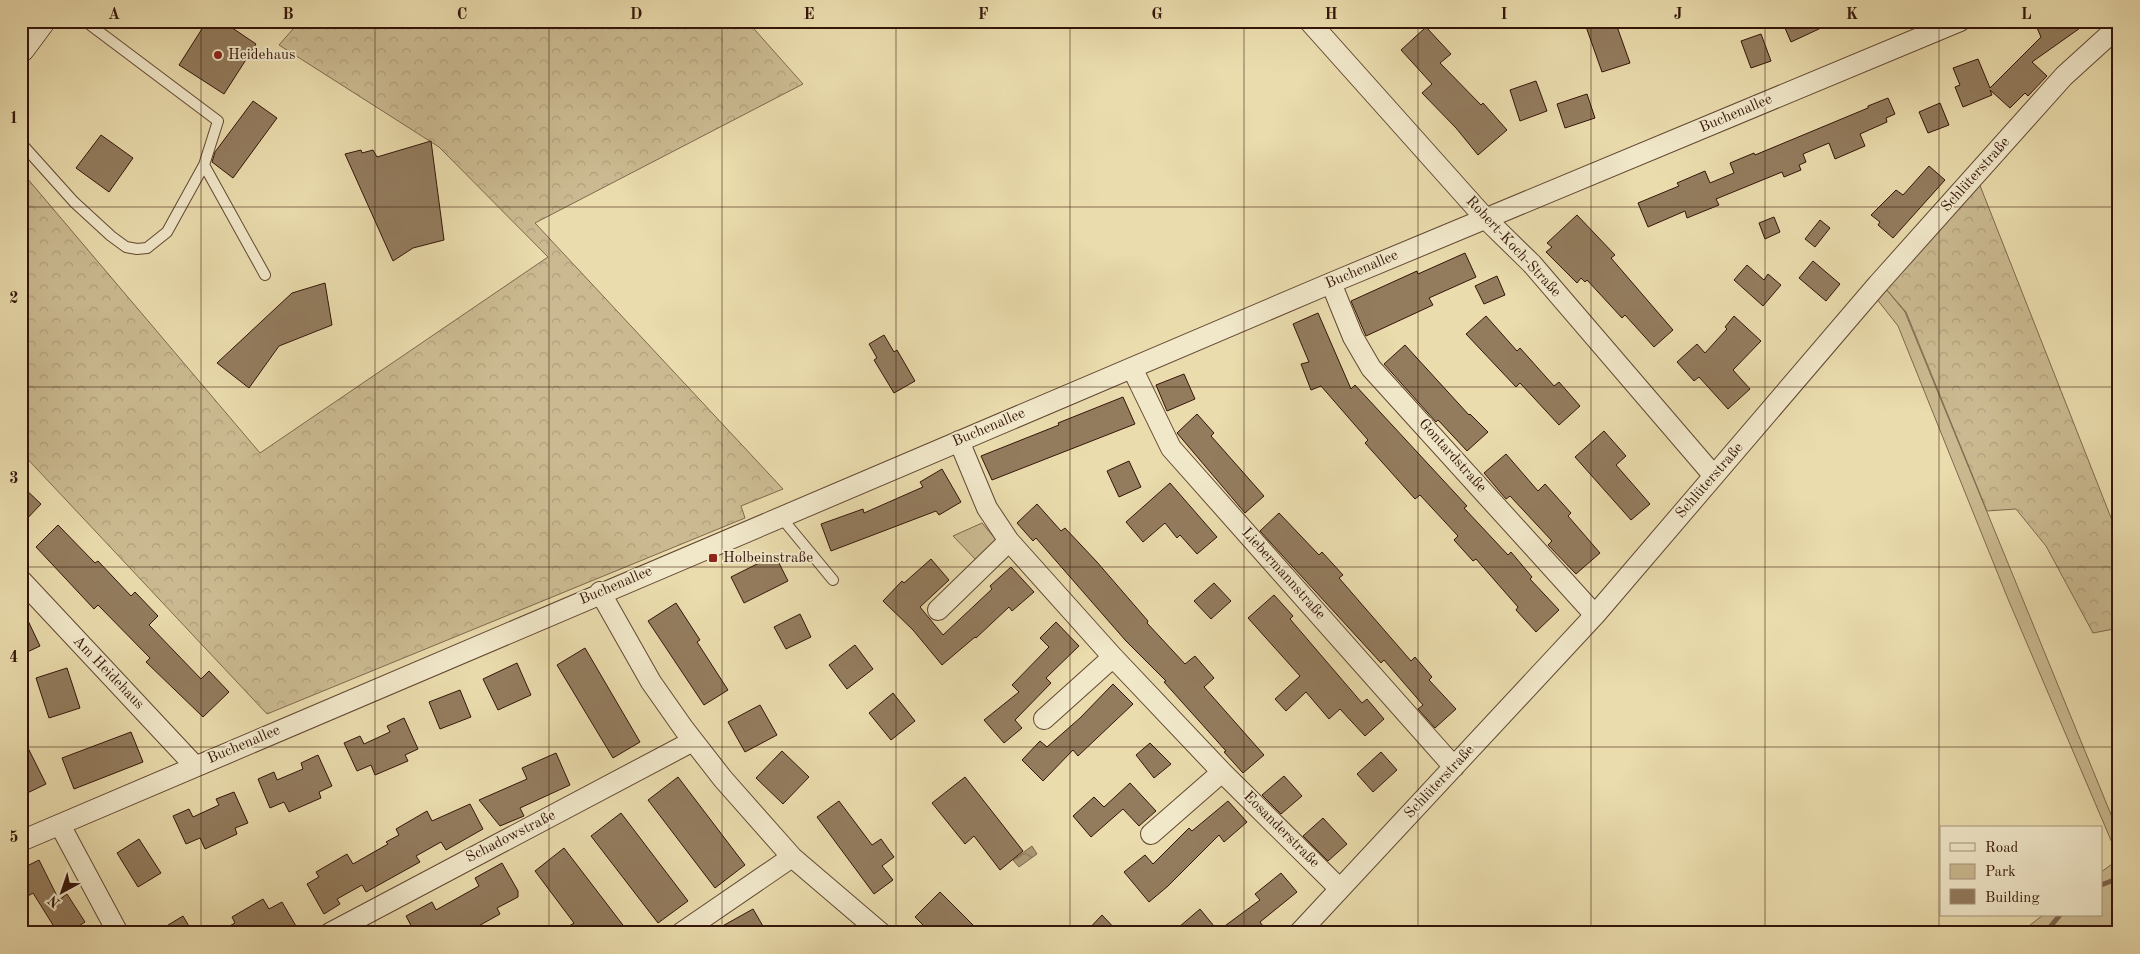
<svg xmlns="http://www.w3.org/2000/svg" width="2140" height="954" viewBox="0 0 2140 954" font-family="'Old Standard TT',serif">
	<defs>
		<pattern id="forest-crowns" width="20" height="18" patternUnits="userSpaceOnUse" patternTransform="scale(1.25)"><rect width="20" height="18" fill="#cbba91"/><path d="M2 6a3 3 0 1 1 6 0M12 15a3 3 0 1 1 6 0" fill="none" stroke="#af9f7c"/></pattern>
		<pattern id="water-waves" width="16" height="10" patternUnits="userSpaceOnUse" patternTransform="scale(1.25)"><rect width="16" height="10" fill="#ac9875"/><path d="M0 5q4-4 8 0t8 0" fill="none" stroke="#8d7b5e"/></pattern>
	</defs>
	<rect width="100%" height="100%" fill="#eadcad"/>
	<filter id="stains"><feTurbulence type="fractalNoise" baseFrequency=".004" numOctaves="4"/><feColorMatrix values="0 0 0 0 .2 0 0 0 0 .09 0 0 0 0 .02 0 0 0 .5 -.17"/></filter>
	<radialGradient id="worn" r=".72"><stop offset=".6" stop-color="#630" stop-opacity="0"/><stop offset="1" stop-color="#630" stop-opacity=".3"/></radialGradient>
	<path fill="#cbba91" stroke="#80684d" d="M1886,289L1905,312L2119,834V859L2008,599L1898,326L1876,298Z
		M982,523L998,542L977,561L953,536Z
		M2119,859V933H2020L2043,915H2101V872Z"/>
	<path fill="url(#forest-crowns)" stroke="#80684d" d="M300,21H747L803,84L535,223L783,489L741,506L745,518L267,714L21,452V171L260,453L548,257L439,147L279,45Z
		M1979,183L2119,538V628L2093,633L2046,546L2016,509L1987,511L1906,312L1886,289Z"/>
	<path fill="url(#water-waves)" stroke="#7c644a" d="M1032,846L1037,854L1019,867L1013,860Z"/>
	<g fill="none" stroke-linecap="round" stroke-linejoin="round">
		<path stroke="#7c644a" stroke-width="5" d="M2101,885L2119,878
			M2045,933L2060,915"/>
	</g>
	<path fill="#937c5e" stroke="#341509" d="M207,21H222L256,44L224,94L179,65Z
		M1584,21H1615L1630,63L1602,72Z
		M1782,21H1836L1791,42Z
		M2034,21H2090L2032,62L2047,76L2028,96L2025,93L2010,108L1990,90L1992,95L1963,107L1955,87L1960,85L1953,68L1978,59L1990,88L2041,37Z
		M1426,27L1451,54L1440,63L1481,105L1483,103L1507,130L1478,155L1456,128L1422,93L1432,84L1401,50Z
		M1761,34L1771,61L1751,68L1741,41Z
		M1536,81L1547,111L1520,121L1510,90Z
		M1587,94L1595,118L1565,128L1557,104Z
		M1888,98L1895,114L1886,118L1887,122L1860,134L1865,146L1835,159L1829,143L1803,154L1806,162L1799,165L1801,170L1784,177L1782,172L1716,199L1719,205L1687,218L1685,211L1648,227L1638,203L1679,186L1677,183L1705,171L1710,183L1734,173L1730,163L1754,153L1755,155L1868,108V106Z
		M253,101L277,118L233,178L212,162L215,152Z
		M1940,103L1949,125L1928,133L1919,112Z
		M101,135L133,158L109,192L76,168Z
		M431,141L444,240L413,248L393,261L345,154L361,150L362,153L373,150L377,157Z
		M1929,166L1945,180L1893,238L1878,225L1880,222L1871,215L1896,190L1903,195Z
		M1577,215L1615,255L1611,258L1673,330L1654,347L1625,315L1622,318L1587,280L1585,282L1581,278L1577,283L1546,252L1552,247L1547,243Z
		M1774,217L1780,232L1765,239L1759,223Z
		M1820,220L1830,228L1815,247L1805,239Z
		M1465,253L1476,277L1429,298L1433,305L1366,336L1351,301L1417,271L1418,274Z
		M1813,261L1840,284L1826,301L1799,278Z
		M1747,265L1764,280L1768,274L1781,285L1763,306L1734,280Z
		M1497,276L1505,295L1484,304L1475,286Z
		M325,283L332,325L279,346L249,388L217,363L292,293Z
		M1318,313L1351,389L1355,385L1467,506L1464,508L1508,555L1511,552L1532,577L1530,579L1559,610L1536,632L1516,610L1518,607L1476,559L1473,561L1454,540L1458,536L1420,495L1415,499L1365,443L1368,440L1321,386L1311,390L1301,364L1309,362L1293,324Z
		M1486,316L1517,351L1520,348L1554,386L1559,382L1580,406L1559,425L1520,383L1516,387L1466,334Z
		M1734,316L1761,341L1733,370L1750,389L1728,409L1699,377L1694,381L1677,362L1697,344L1705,353L1727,329L1725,327Z
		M884,335L894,352L897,350L915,381L894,393L874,360L877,358L869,344Z
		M1405,345L1469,415L1470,414L1488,432L1467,451L1438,420L1436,422L1384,364Z
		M1184,374L1195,399L1167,411L1156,385Z
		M1123,397L1135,424L992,480L981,456L1059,425L1058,423Z
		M1197,414L1214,433L1211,436L1264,496L1245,513L1177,433Z
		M1604,431L1626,456L1616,465L1650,504L1631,520L1575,457Z
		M1506,454L1538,491L1545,484L1571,513L1568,516L1600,553L1576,574L1548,545L1552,541L1510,496L1506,499L1484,473Z
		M1129,461L1141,487L1119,497L1107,471Z
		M942,469L961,502L939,515L936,511L831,551L821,524L863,509L864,513L923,487L920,482Z
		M1170,483L1217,537L1197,554L1180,535L1177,538L1165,523L1143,542L1126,522Z
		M21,485L41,504L21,525Z
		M1037,504L1061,531L1065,528L1097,562L1148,621L1147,623L1185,664L1195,656L1214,678L1204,687L1264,755L1243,773L1224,752L1226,751L1164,682L1166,681L1126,641L1036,538L1033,541L1017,523Z
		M1279,513L1319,555L1322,552L1343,575L1339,578L1411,661L1415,657L1432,677L1429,680L1456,709L1435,728L1418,709L1423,705L1384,660L1381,663L1260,531Z
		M58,525L95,563L98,561L131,596L135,592L158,616L149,625L201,679L209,671L229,692L203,717L146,662L150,658L98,605L94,609L36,547Z
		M775,555L788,581L744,603L731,577Z
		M931,559L949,580L920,607L943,635L992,589L990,586L1011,567L1034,592L1012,611L1009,607L976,638L975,637L942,665L913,630L883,601L902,581L904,583Z
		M1214,583L1231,601L1211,619L1194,601Z
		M1274,595L1293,616L1290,619L1362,703L1367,699L1384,719L1365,736L1340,709L1329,719L1306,692L1286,711L1275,699L1300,676L1248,618Z
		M676,603L700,640L697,642L728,690L704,705L648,621Z
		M21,606L40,646L21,655Z
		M800,614L811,637L786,649L774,627Z
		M1056,622L1079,646L1046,678L1051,683L1015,720L1022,728L1004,743L984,720L1019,692L1012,685L1049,647L1040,638Z
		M855,645L873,669L847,689L829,665Z
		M585,648L640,742L613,758L557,665Z
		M517,663L531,695L498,710L483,679Z
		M67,668L80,708L49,718L36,678Z
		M1113,684L1133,704L1078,756L1073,750L1043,781L1022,760L1040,741L1047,747L1080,718Z
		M460,690L471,717L440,729L429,702Z
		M893,693L915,721L891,740L869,713Z
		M760,705L777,735L745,752L728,722Z
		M404,718L418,749L405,755L408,761L375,775L371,765L357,771L344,743L360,736L364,744L390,732L387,726Z
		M131,732L143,762L74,789L62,758Z
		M21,734L46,784L21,796Z
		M1150,743L1171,764L1154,778L1136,755Z
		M782,751L809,777L783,804L756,778Z
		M1381,752L1397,770L1373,792L1357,774Z
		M556,753L570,785L520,808L524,816L500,826L479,800L527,779L522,768Z
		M318,755L332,786L319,792L321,798L289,812L284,802L270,808L258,779L274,772L277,780L303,769L301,763Z
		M1284,776L1302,796L1281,814L1262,795Z
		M678,777L745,865L715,888L648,800Z
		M965,777L1023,851L1000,870L974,836L965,844L932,803Z
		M1130,783L1156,811L1139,826L1123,809L1091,837L1073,816L1094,797L1104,807Z
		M234,792L248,823L235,828L237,834L205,849L200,838L186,844L173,816L189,809L193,817L219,805L216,799Z
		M839,801L872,845L881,839L894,857L882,866L893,880L874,894L817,817Z
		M1228,801L1247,822L1224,842L1219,835L1168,886L1149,902L1124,872L1145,855L1153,864L1189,828L1192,831Z
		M470,804L483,829L446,850L441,842L416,856L420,862L366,892L362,885L337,899L340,904L324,914L307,884L319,877L316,872L347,854L353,864L388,844L386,842L399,835L396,829L427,811L432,821Z
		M621,813L688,901L658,923L591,836Z
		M1323,818L1347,844L1328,861L1303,836Z
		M139,839L161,873L138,887L117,853Z
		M564,848L629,933H558L574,923L535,871Z
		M39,860L59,900L67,894L85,922L68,933H58L33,893L28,896L21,882V869Z
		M502,863L518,891V897L497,908L500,914L466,933H415L406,916L432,902L436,910L454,900L479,886L475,878Z
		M1281,873L1297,892L1260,922L1268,933H1172L1200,909L1218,931L1260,900L1255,894Z
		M940,892L981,933H931L915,917Z
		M263,899L269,909L282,902L300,933H217L235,923L232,917Z
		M753,909L767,933H710Z
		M1102,915L1119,933H1085Z
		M183,916L193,933H155Z"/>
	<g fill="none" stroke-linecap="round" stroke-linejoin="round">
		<defs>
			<path id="lane" d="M85,21L218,121L204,165L265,275
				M21,143L74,202L111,236L126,247L137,249L147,248L167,232L204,165
				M780,516L833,580"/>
			<path id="street" d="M1309,21L1485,218L1532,264L1714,476
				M1331,283L1353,337L1371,368L1595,615
				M1132,368L1171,448L1454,767
				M959,441L987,508L1009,541L1113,657L1222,772L1340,889
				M21,580L195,766
				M600,592L651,682L684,729L723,779L792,857L881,933
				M938,610L1009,541
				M1044,719L1113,657
				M60,825L118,933
				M1151,834L1222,772
				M21,841L1331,283L1960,21
				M330,933L693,741
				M681,933L792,857
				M1299,933L1595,615L1878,284L2064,76L2119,26"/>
			<path id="secondary" d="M21,48L41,21"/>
		</defs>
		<use href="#lane" stroke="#624732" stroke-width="12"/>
		<use href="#street" stroke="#624732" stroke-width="22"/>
		<use href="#secondary" stroke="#341509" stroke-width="29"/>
		<use href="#lane" stroke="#f1e8ca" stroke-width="10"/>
		<use href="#street" stroke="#f1e8ca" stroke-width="20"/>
		<use href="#secondary" stroke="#f1e8ca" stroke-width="28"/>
	</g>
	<path fill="none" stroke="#341509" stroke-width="1" stroke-opacity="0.55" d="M201,21V933M375,21V933M549,21V933M722,21V933M896,21V933M1070,21V933M1244,21V933M1418,21V933M1591,21V933M1765,21V933M1939,21V933M21,207H2119M21,387H2119M21,567H2119M21,747H2119"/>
	<g fill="#8f2418" stroke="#f1e8ca" stroke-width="2">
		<circle cx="218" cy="55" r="5"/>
		<rect x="708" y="553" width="10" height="10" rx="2.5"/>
	</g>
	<g text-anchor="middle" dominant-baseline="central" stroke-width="4" stroke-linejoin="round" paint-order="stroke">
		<g font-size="15" fill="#341509" stroke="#f1e8ca" text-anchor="start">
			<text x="228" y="55">Heidehaus</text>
			<text x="723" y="558">Holbeinstraße</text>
		</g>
		<g font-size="15" fill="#341509" stroke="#f1e8ca">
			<text transform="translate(1736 114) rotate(-23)">Buchenallee</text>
			<text transform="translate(1976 175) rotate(-48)">Schlüterstraße</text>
			<text transform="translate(1513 247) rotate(47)">Robert-Koch-Straße</text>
			<text transform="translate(1362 270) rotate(-23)">Buchenallee</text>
			<text transform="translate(989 428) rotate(-23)">Buchenallee</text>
			<text transform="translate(1452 456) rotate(48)">Gontardstraße</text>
			<text transform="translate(1710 481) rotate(-49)">Schlüterstraße</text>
			<text transform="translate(1283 574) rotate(48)">Liebermannstraße</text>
			<text transform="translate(616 586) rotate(-23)">Buchenallee</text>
			<text transform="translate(108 673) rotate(46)">Am Heidehaus</text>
			<text transform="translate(244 745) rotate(-23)">Buchenallee</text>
			<text transform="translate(1440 782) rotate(-47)">Schlüterstraße</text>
			<text transform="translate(1281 830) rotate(45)">Eosanderstraße</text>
			<text transform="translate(511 837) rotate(-27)">Schadowstraße</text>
		</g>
	</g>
	<rect width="2140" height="954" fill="none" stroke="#eadcad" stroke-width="55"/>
	<rect x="1940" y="826" width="162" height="90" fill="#f1e8ca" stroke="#a5947d"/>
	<rect x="1950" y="843" width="25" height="8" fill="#f1e8ca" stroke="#a5947d"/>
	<text x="1985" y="852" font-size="15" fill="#341509">Road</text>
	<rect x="1950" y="864" width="25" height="15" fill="#cbba91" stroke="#a5947d"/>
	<text x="1985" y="876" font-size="15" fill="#341509">Park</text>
	<rect x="1950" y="889" width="25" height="15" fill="#937c5e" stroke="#a5947d"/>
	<text x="1985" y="902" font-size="15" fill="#341509">Building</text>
	<g transform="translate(62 892) rotate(220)" stroke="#f1e8ca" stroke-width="4" paint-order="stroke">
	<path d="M0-4L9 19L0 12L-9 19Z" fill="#341509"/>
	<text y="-8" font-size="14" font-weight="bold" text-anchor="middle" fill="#341509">N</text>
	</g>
	<rect x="28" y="28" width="2084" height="898" fill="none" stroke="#341509" stroke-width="2"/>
	<g font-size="16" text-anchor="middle" font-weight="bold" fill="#341509">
		<text x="114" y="19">A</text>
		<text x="288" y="19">B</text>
		<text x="462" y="19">C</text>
		<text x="636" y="19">D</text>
		<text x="809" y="19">E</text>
		<text x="983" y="19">F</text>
		<text x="1157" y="19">G</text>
		<text x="1331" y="19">H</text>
		<text x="1504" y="19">I</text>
		<text x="1678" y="19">J</text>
		<text x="1852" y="19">K</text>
		<text x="2026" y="19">L</text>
		<text x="14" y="123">1</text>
		<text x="14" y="303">2</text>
		<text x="14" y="483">3</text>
		<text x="14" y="662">4</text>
		<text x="14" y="842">5</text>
	</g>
	<rect width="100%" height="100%" filter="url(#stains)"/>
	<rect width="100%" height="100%" fill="url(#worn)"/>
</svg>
